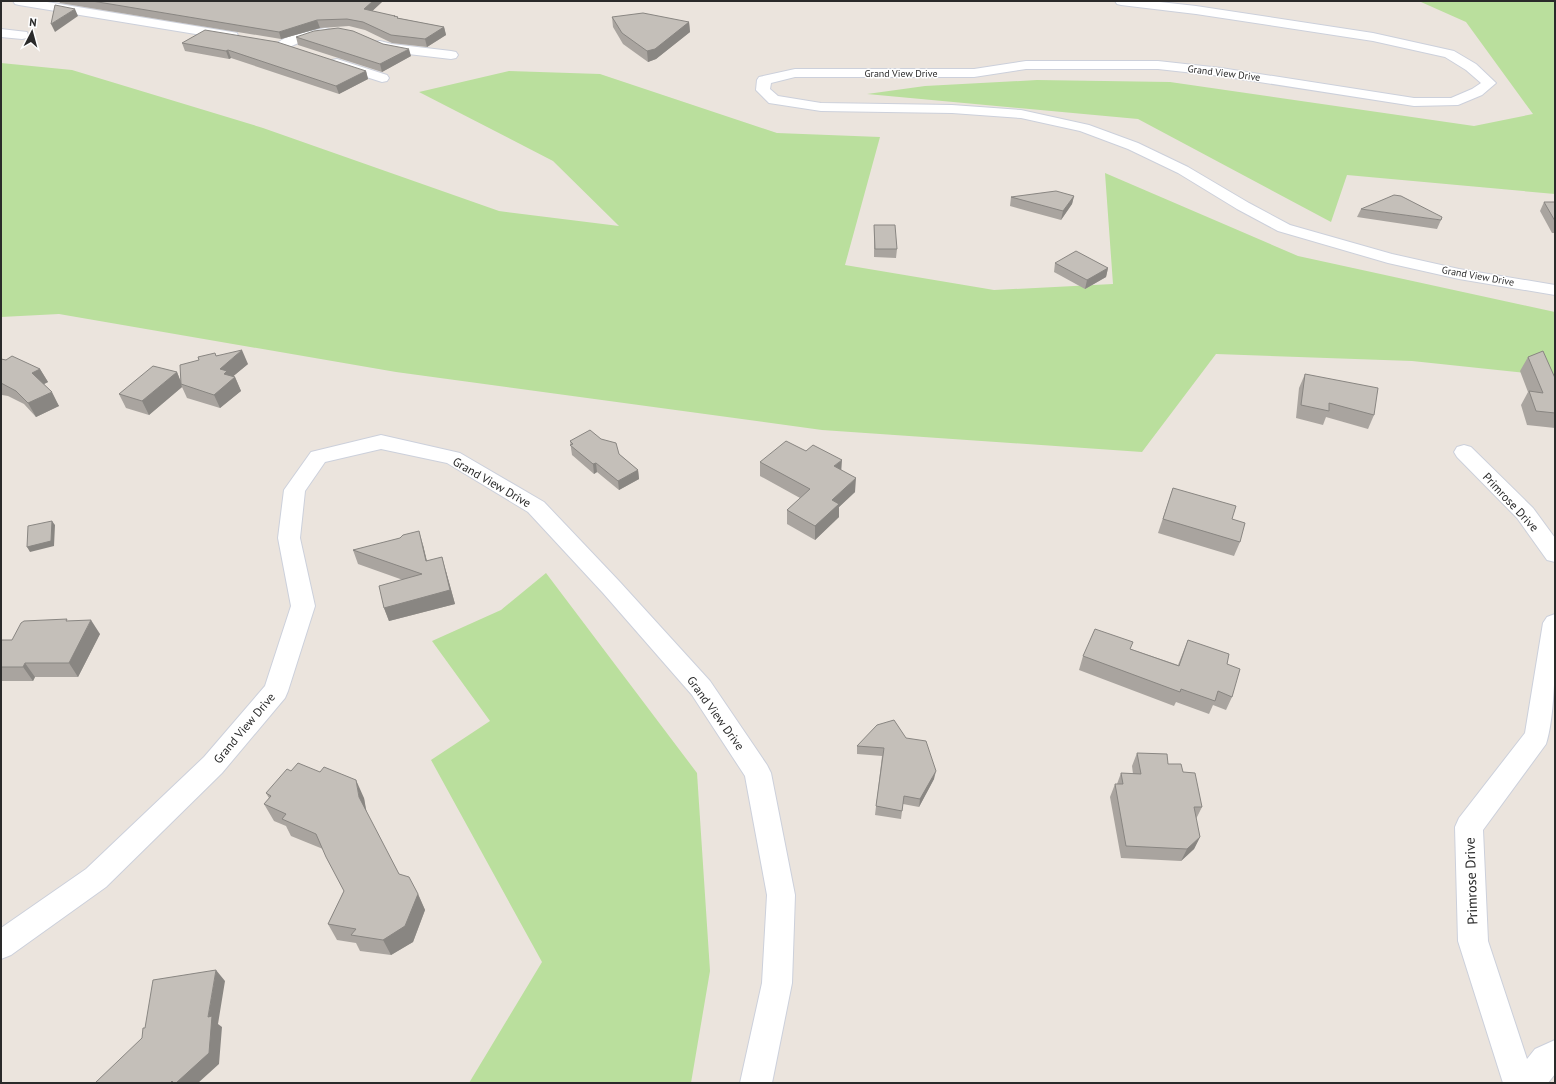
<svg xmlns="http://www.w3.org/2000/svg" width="1556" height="1084" viewBox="0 0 1556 1084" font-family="'PT Sans',sans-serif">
	<rect width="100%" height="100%" fill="#ebe4dd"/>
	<path fill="#badf9d" d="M1407,1H1555V194L1347,175L1331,222L1138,119L867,94L925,86L1037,80L1170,82L1474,126L1533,114L1466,22L1421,2Z
		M1,63L72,70L263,128L499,211L619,226L553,161L419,92L509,71L600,74L777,133L880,137L845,265L994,290L1113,284L1105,173L1298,256L1555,312V376L1412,361L1216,354L1142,452L822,430L396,372L59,314L1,317Z
		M546,573L697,773L710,971L691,1083H469L542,962L431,760L490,721L432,641L501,610Z"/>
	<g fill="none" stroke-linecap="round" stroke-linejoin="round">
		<defs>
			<path id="minor" d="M13,1H41L232,32L237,33L238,36L237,39L232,40L19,5L15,4Z
				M1115,1H1151L1196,6L1373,33L1454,51L1476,64L1496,83L1482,95L1458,105L1414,106L1221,76L1158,69H1026L974,77H795L771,83L770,89L778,96L821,103L952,105L1021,110L1089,125L1138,143L1188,167L1249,203L1290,225L1392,254L1459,269L1555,285V295L1459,279L1388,263L1278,231L1237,209L1178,173L1128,149L1080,131L1021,118L952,113L821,111L769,103L756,90L757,80L759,77L795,69H974L1026,61H1158L1221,68L1414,98H1451L1472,89L1481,83L1466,70L1445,57L1373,41L1196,14L1121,5L1117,4Z
				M325,28L329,29L331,32L329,35L303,41L287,48H277L276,45C282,35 313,31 325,28Z
				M1,29L27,32L28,35L27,38L22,39L1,37Z
				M380,41L392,44L451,51L456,52L458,55L456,58L451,59L391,52L375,48L374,45L375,42Z
				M337,59L387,75L389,78L387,81L382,82L332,66L330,63L332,60Z
				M381,435L460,453L544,502L619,581L710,681L767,765L771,773L795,895L792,983L772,1083H740L762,983L767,895L745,776L692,695L603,593L528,512L447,463L381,449L325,462L305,491L300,538L315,606L288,691L285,698L222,773L106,887L11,955L1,959V928L86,869L204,757L265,686L291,606L278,538L284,490L311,452Z
				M1464,445L1471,447L1533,508L1555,538V562L1547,560L1517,518L1457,457L1454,452L1457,447Z
				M1555,614C1555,648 1556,714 1546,744L1483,830L1488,941L1527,1059L1535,1049L1555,1040V1074L1548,1083H1503L1458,941L1455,827L1459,818L1525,733L1543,623L1547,617Z"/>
		</defs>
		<use href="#minor" stroke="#ccd0db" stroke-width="2"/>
		<use href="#minor" fill="#fff" fill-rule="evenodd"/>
	</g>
	<path fill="#a9a49f" d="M59,1H383L372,11L398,17V18L444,27L446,35L427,47L392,43L365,30L349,26L320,28L281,39L60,3Z
		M612,17L689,22L690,32L656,59L648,62L623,44L613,27Z
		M296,37L383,44L411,56L382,72L298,45Z
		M182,43L366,71L368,79L339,94L231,58L229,59L185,51Z
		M1074,196L1072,204L1061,220L1010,206L1011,197Z
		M1544,202H1555V233H1552L1540,211Z
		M1361,209L1441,220L1437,229L1357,217Z
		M874,225L897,249L896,258L874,257Z
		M1055,263L1108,268L1106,277L1085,289L1054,272Z
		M217,356L248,364L233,376L235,377L241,391L220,408L187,398L182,387L149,415L126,408L119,394L177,372L180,380Z
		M1528,357L1555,378V428L1527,425L1521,405L1528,392L1520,371Z
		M1,359L40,369L48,382L44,384L59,406L36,417L24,404L8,396L2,395L1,396Z
		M1305,374L1374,415L1368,429L1326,417L1323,425L1296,418L1299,388Z
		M570,441L619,454L638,470L639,479L619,490L597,472L594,474L572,455Z
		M760,462L841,470L855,492L839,507V517L815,540L787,524V510L800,498L760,476Z
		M1173,488L1240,542L1234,556L1158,533Z
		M423,545L427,561L446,571L455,604L389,621L384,608L403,580L358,564L353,550Z
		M68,621L100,634L78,677H35L33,681H1V640H12Z
		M1188,640L1227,664L1232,697L1226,710L1213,705L1209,714L1176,702L1174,706L1079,670L1083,656L1131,649L1178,665Z
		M906,738L934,779L919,807L903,804L901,819L875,815L882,756L857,754V746Z
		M1137,753L1168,764L1183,772L1202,807L1196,819L1200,837L1194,849L1181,861L1121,858L1110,797L1115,784H1117L1121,773L1133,774L1132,766Z
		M291,771L364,798L366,812L399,874L418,894L425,910L413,942L391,955L360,951L356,943L337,940L328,924L344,891L323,849L291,836L286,826L274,821L264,804L269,798L266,793Z"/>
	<path fill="#898682" d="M373,1H383L366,17L364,9Z
		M75,9L78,16L55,32L51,24Z
		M317,20L320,28L281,39L279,32Z
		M689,22L690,32L656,59L648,62L647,51Z
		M444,27L446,35L427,47L425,39Z
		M409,49L411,56L382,72L380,64Z
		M228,50L231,58L229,59L226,51Z
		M366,71L368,79L339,94L336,86Z
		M1074,196L1072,204L1061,220L1063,211Z
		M1108,268L1106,277L1085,289L1087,280Z
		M242,350L248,364L230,379L235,377L241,391L220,408L214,395L220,369L215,353L221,368Z
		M40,369L48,382L40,386L32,373Z
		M177,372L182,385L181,384L182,387L149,415L142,401Z
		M52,392L59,406L36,417L28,403Z
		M842,460L841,474L834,466Z
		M596,463L597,472L594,474L593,464Z
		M638,470L639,479L619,490L618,481Z
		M856,478L855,492L839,507V517L815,540V526L832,500Z
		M52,521L55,525L54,546L30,552L27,547Z
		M419,531L423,545L430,575L426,561Z
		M442,557L455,604L389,621L384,608Z
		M91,620L100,634L78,677L69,663Z
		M25,663L35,677L33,681L23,667Z
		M936,771L934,779L919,807L920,799Z
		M356,780L364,798L367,814L359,797Z
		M1200,837L1194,849L1181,861L1187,849Z
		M418,894L425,910L413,942L391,955L383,940Z
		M216,970L225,981L218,1024L222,1027L219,1064L198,1083H176L208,1017Z"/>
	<path fill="#c4bfb9" stroke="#898682" d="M92,1H373L364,9L395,16H394L398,17L397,18L444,27L425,39L391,35L363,22L347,19L317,20L279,32Z
		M55,5L75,9L51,24Z
		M643,13L689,22L655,49L647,51L622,33L612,17Z
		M338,28L353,31L383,44L409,49L380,64L296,37L314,31Z
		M205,30L277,42L366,71L336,86L228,50L226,51L182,43Z
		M1056,191L1074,196L1063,211L1011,197Z
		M1394,195L1401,196L1442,217L1441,220L1361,209Z
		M1544,202H1555V221Z
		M874,225H895L897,249H875Z
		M1076,251L1108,268L1087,280L1055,263Z
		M242,350L220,369L227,371L224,374L235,377L214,395L181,384L180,365L199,360L198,357L215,353L216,356Z
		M1543,351L1555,378V413L1536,411L1529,391L1543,393L1528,357Z
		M12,356L40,369L32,373L52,392L28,403L16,391L1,383V359L6,360Z
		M153,366L177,372L142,401L119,394Z
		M1305,374L1378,388L1374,415L1329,403V411L1301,405Z
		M590,430L601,439L616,443L619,454L638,470L618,481L596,463L593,464L570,445L573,444L570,441Z
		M786,441L806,451L813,445L842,460L834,466L856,478L832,500L839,504L815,526L787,510L810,489L760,462Z
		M1173,488L1236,506L1232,519L1245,523L1240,542L1163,519Z
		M52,521L51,541L27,547L28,526Z
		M419,531L426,561L442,557L450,590L384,608L379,586L422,574L353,550L400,538L403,535Z
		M67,619L66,621L91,620L69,663H25L23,667H1V640H12L21,623L24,621Z
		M1095,629L1133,642L1130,649L1179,666L1188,640L1229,654L1227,664L1240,669L1232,697L1218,691L1215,701L1181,689L1180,692L1083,656Z
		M894,720L906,738L926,741L936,771L920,799L904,796L902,811L876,806L884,748L857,746L877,725Z
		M1137,753L1167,754L1168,764H1181L1183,772L1195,773L1202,807H1194L1200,837L1187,849L1126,846L1115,784H1123L1121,773L1141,774Z
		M298,763L320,772L324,767L356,780L359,797L399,874L409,877L418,894L405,926L383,940L351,935L356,929L328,924L344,891L326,857L316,834L282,819L286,814L264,804L271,796L266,793L287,769L291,771Z
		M216,970L208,1017L212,1016L209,1053L176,1083H174L172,1081L170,1083H95L142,1038L143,1028H145L153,980Z"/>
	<g text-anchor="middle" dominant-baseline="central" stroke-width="3" stroke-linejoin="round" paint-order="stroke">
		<g font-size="10" fill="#2a2a2a" stroke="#fff">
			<text x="901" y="73">Grand View Drive</text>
			<text transform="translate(1224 73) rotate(7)">Grand View Drive</text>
			<text transform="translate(1478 276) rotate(10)">Grand View Drive</text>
		</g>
		<g font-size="12" fill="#2a2a2a" stroke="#fff">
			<text transform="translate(492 482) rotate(30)">Grand View Drive</text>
			<text transform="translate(1511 502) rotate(47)">Primrose Drive</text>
			<text transform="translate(716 713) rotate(54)">Grand View Drive</text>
			<text transform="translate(244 728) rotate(-50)">Grand View Drive</text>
		</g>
		<g font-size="14" fill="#2a2a2a" stroke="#fff">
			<text transform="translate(1471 881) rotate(-92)">Primrose Drive</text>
		</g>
	</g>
	<rect width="1556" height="1084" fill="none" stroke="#2a2a2a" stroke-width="4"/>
	<g transform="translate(32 32) rotate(6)" stroke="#ffffff" stroke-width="3" paint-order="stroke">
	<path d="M0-3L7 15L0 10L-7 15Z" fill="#2a2a2a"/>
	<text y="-6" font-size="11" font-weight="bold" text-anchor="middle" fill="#2a2a2a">N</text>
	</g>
</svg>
